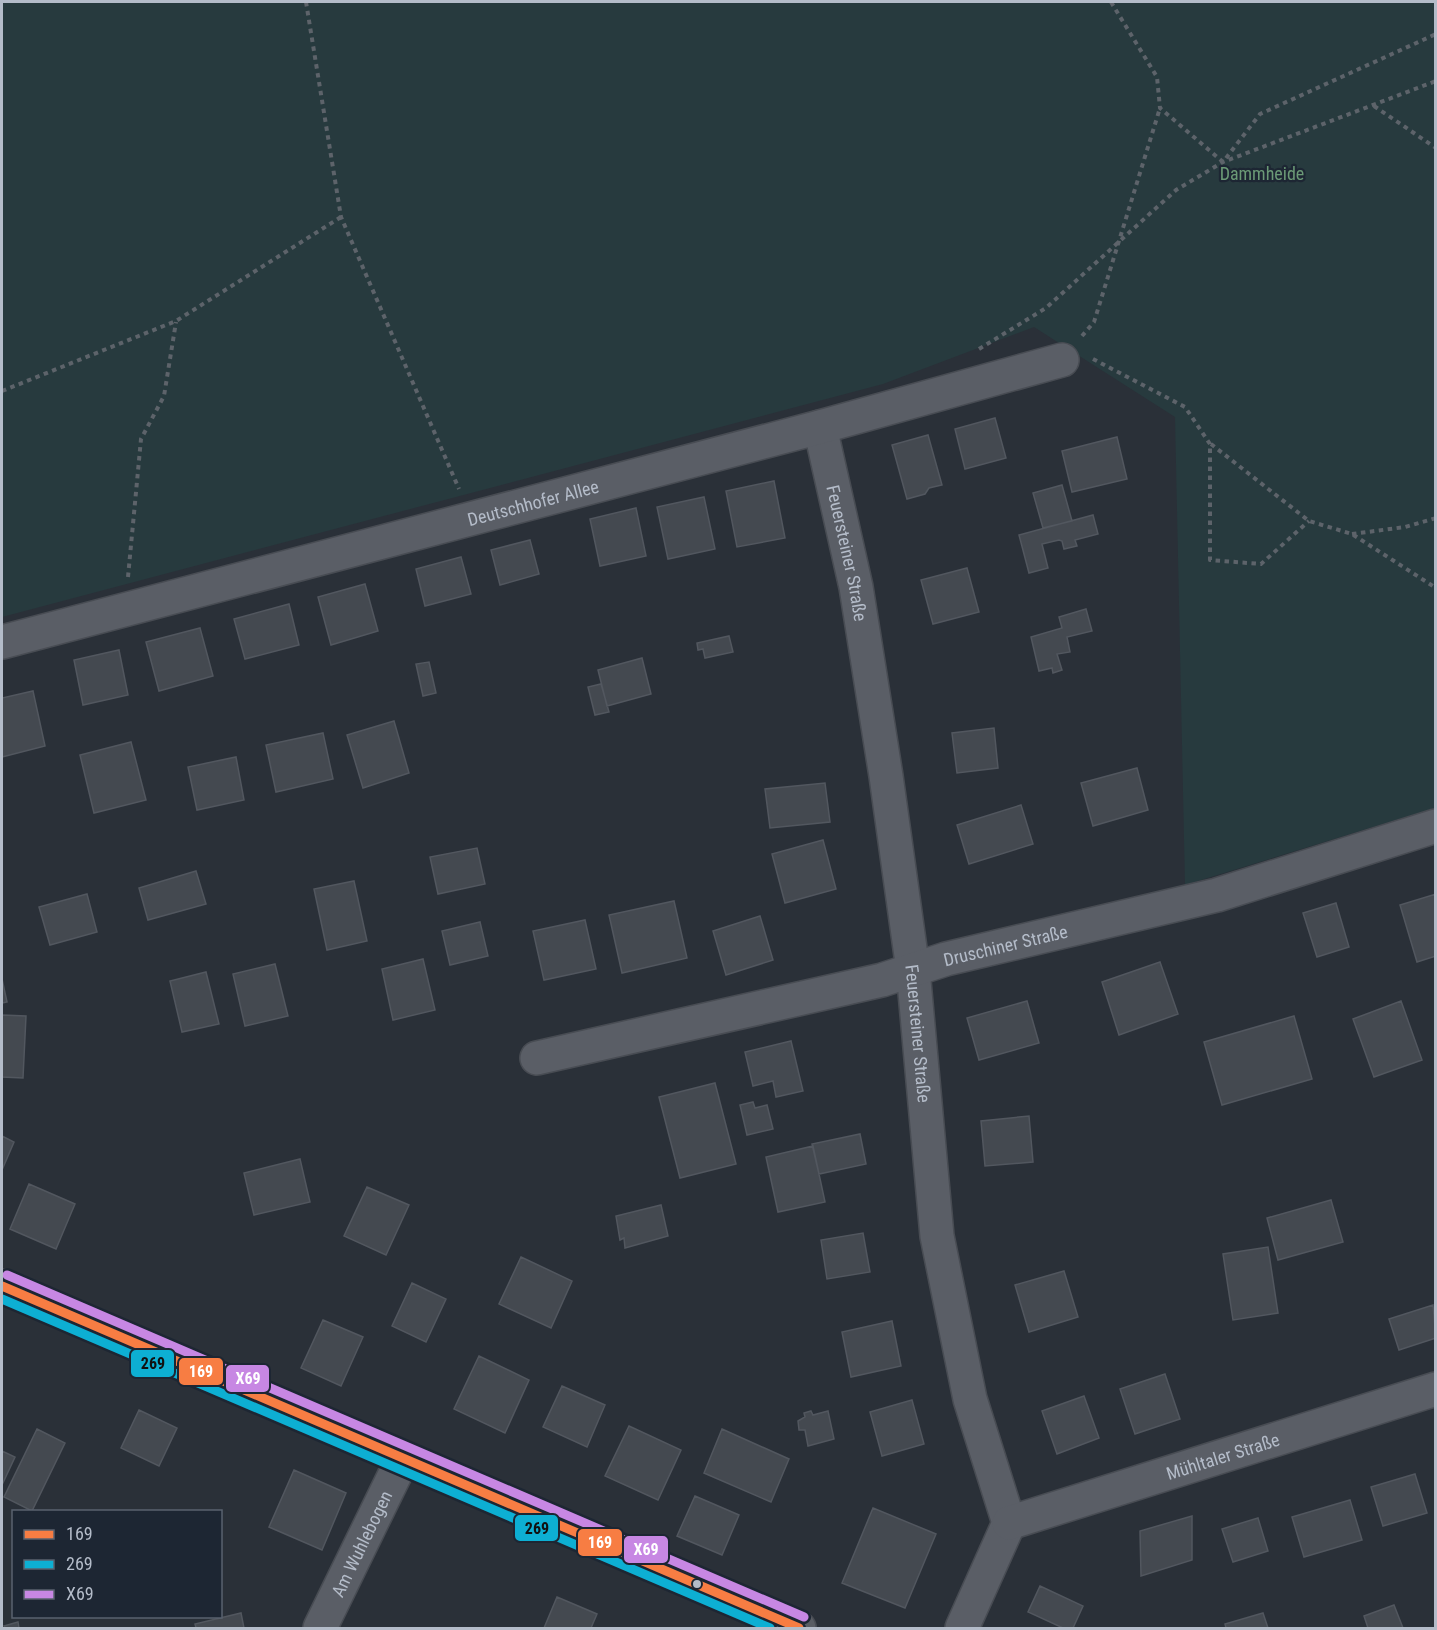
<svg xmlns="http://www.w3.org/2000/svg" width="1437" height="1630" viewBox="0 0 1437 1630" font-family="'Roboto Condensed',sans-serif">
	<rect width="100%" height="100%" fill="#2a3038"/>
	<path fill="#273a3e" d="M2,2H1435V808L1185,885L1175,417L1034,327L883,384L2,617Z"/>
	<path fill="#444950" stroke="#52575f" stroke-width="1.5" d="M995,418L1006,458L965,469L955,429Z
		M928,435L942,485L929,488L925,494L907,499L892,445Z
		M1117,437L1127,479L1072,492L1062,451Z
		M774,481L785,538L737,547L726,491Z
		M1062,485L1072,521L1043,528L1033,493Z
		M704,497L715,549L668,559L657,507Z
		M636,508L646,556L600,566L590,519Z
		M1093,515L1098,534L1075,540L1077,546L1064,549L1062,541L1059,540L1042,544L1048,568L1029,573L1019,535Z
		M530,540L539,574L500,585L491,550Z
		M461,557L471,594L425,606L416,569Z
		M967,568L979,612L933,624L921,580Z
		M365,584L378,631L331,645L318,597Z
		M289,604L299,645L245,659L234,619Z
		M1086,609L1092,631L1067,637L1070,652L1057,654L1062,670L1053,673L1052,668L1039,671L1031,637L1062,628L1059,617Z
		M200,628L213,676L159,691L146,642Z
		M729,636L733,652L705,658L703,649L698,650L697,643Z
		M119,650L128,695L83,705L74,660Z
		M642,658L651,694L607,706L598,670Z
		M429,662L436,693L423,696L416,664Z
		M601,684L609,712L595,715L588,687Z
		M33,691L45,746L2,757V698Z
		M394,721L409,773L363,788L347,735Z
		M994,728L998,768L957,773L952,733Z
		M323,733L333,779L276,792L266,745Z
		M131,742L146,800L94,813L80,755Z
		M236,757L244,800L197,810L188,767Z
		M1137,768L1148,810L1093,826L1081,783Z
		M825,783L830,822L770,828L765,789Z
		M1021,805L1033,844L969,864L957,825Z
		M823,840L836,889L785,903L772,854Z
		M477,848L485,884L438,894L430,857Z
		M196,871L206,904L148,920L139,888Z
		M354,881L367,941L327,950L314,889Z
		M87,894L97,932L50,945L39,907Z
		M1436,894V956L1417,962L1400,905Z
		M674,901L687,958L622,973L609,915Z
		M1336,903L1349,947L1317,957L1303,913Z
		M760,916L773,960L726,975L713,931Z
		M585,920L596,969L544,980L533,931Z
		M480,922L488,956L450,965L442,931Z
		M423,959L435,1010L393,1020L382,969Z
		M1160,962L1178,1014L1119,1035L1102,982Z
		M275,964L288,1016L245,1026L233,974Z
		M206,972L219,1024L182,1032L170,981Z
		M2,979L7,1002L2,1003Z
		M1027,1001L1039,1043L979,1060L967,1018Z
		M1401,1001L1422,1060L1374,1077L1353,1019Z
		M2,1015L26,1016L23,1078L2,1077Z
		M1294,1016L1312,1079L1222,1105L1204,1042Z
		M791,1041L803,1091L776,1097L773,1081L753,1086L745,1052Z
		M715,1083L736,1164L680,1178L659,1097Z
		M753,1102L755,1108L767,1105L773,1129L747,1135L740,1105Z
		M1029,1116L1033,1162L985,1166L981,1121Z
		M860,1134L866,1164L819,1174L812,1144Z
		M2,1136L14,1142L2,1170Z
		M813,1146L825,1202L778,1212L766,1157Z
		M300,1159L310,1202L254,1215L244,1173Z
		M29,1184L75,1204L56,1249L10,1229Z
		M367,1187L409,1205L386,1255L344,1236Z
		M1331,1200L1343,1242L1278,1260L1267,1218Z
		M661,1205L668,1236L625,1248L624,1238L620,1240L616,1216Z
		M863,1233L870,1272L827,1279L821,1240Z
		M1268,1247L1278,1313L1233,1320L1223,1254Z
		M521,1257L572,1281L551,1328L499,1304Z
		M1064,1271L1078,1317L1029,1332L1015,1285Z
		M412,1283L446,1299L426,1342L392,1326Z
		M1433,1305L1436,1338L1399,1350L1389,1319Z
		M323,1320L363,1337L341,1386L301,1368Z
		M892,1321L901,1366L851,1377L842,1332Z
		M479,1356L529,1380L505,1433L454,1409Z
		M1165,1374L1180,1419L1135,1434L1120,1389Z
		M562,1386L605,1405L587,1447L543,1427Z
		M1084,1396L1099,1438L1057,1454L1042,1411Z
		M912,1400L924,1444L882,1456L870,1412Z
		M139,1410L177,1428L159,1466L121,1448Z
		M811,1411L813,1415L828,1411L834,1439L808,1446L805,1430H799L798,1421L805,1417L804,1413Z
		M629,1426L681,1450L658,1500L605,1476Z
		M37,1429L65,1443L32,1511L4,1497Z
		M722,1429L789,1459L771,1502L704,1473Z
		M2,1451L15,1457L2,1485Z
		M294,1470L346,1493L322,1550L269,1527Z
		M1415,1474L1427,1513L1383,1526L1371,1487Z
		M695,1496L739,1515L722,1555L677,1536Z
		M1350,1500L1362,1540L1304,1557L1292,1517Z
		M873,1508L936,1534L905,1608L842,1583Z
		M1192,1516V1560L1141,1576L1140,1531Z
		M1258,1518L1268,1551L1233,1562L1222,1529Z
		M1040,1586L1083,1606L1073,1628H1063L1028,1612Z
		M557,1597L597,1614L591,1628H544Z
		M1394,1605L1403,1628H1368L1364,1616Z
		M241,1613L244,1628H196L195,1624Z
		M1263,1613L1268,1628H1226L1225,1624Z
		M18,1622L19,1628H5L4,1626Z"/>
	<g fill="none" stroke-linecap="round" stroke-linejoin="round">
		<defs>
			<g id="minor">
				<path id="s1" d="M820,427L856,587L886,776L913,970L937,1236L970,1399L1009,1523L962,1628"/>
				<path id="s2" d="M2,642L820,427L1062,360"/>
				<path id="s3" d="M537,1058L882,980L946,959L1217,895L1436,826"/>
				<path id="s4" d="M1009,1523L1436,1389"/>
				<path id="s5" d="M320,1628L403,1458"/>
			</g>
			<path id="secondary" d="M2,1286L799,1628"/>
		</defs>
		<use href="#minor" stroke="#484c53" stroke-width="36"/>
		<use href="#secondary" stroke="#484c53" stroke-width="36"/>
		<path stroke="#5d636a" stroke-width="4" stroke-dasharray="4.5 4.5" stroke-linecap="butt" d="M306,2L341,217L459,489
			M1111,2L1157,77L1160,108L1223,162L1260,114L1436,34
			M1374,106L1436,148
			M1082,336L1094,322L1160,108
			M979,349L1046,308L1176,190L1223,162L1436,81
			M1093,359L1185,407L1210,444V560L1261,564L1309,521
			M2,391L176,321L341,217
			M1211,444L1309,521L1352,534L1436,588
			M1352,534L1405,527L1436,518
			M128,577L141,439L164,396L176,322"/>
		<use href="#minor" stroke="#5a5e66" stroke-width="33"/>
		<use href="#secondary" stroke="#595d64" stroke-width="33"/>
		<defs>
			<path id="bus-1" d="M2,1286L799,1628"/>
			<path id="bus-2" d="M2,1299L770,1628"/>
			<path id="bus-3" d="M7,1275L804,1617"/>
		</defs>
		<use href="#bus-1" stroke="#1d2633" stroke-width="14"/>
		<use href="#bus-2" stroke="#1d2633" stroke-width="14"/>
		<use href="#bus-3" stroke="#1d2633" stroke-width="14"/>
		<use href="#bus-1" stroke="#f77d43" stroke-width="9"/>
		<use href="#bus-2" stroke="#0dafd3" stroke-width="9"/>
		<use href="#bus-3" stroke="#c787e3" stroke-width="9"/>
	</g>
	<circle fill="#b4bcc9" stroke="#1d2633" stroke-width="2" cx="697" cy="1584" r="5"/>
	<g text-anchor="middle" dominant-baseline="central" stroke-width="4.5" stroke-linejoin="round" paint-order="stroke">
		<g font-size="18" fill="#6b9a76" stroke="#1d2633">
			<text x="1262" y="173">Dammheide</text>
		</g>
		<g font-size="18" fill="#b4bcc9" stroke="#1d2633">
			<text stroke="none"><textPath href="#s2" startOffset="549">Deutschhofer Allee</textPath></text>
			<text stroke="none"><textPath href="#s1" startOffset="129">Feuersteiner Straße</textPath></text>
			<text stroke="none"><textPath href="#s3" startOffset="482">Druschiner Straße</textPath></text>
			<text stroke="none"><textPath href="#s1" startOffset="615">Feuersteiner Straße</textPath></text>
			<text stroke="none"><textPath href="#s4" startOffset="224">Mühltaler Straße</textPath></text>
			<text stroke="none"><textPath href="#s5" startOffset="94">Am Wuhlebogen</textPath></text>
		</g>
	</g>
	<g stroke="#1d2633" stroke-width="2">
		<rect x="130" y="1349" width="45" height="29" rx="6" fill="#0dafd3"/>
		<rect x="178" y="1357" width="46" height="29" rx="6" fill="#f77d43"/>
		<rect x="225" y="1364" width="45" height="29" rx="6" fill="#c787e3"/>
		<rect x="514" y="1514" width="45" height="28" rx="6" fill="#0dafd3"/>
		<rect x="577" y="1528" width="46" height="29" rx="6" fill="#f77d43"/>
		<rect x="623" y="1535" width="46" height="29" rx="6" fill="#c787e3"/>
	</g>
	<g font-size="16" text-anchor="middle" font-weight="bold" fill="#fff">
		<text x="201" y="1377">169</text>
		<text x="248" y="1384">X69</text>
		<text x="600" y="1548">169</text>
		<text x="646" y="1555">X69</text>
	</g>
	<g font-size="16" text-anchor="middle" font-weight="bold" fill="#111">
		<text x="153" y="1369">269</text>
		<text x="537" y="1534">269</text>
	</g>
	<rect width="1437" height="1630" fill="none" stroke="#b4bcc9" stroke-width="6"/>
	<rect x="12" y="1510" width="210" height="108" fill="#1d2633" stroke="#59626f" stroke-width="1.5"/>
	<rect x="24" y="1530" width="30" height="9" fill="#f77d43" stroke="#59626f" stroke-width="1.5"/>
	<text x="66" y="1540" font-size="18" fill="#b4bcc9">169</text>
	<rect x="24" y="1560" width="30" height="9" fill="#0dafd3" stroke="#59626f" stroke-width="1.5"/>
	<text x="66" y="1570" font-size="18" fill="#b4bcc9">269</text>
	<rect x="24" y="1590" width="30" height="9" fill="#c787e3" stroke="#59626f" stroke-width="1.5"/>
	<text x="66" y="1600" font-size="18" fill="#b4bcc9">X69</text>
</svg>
